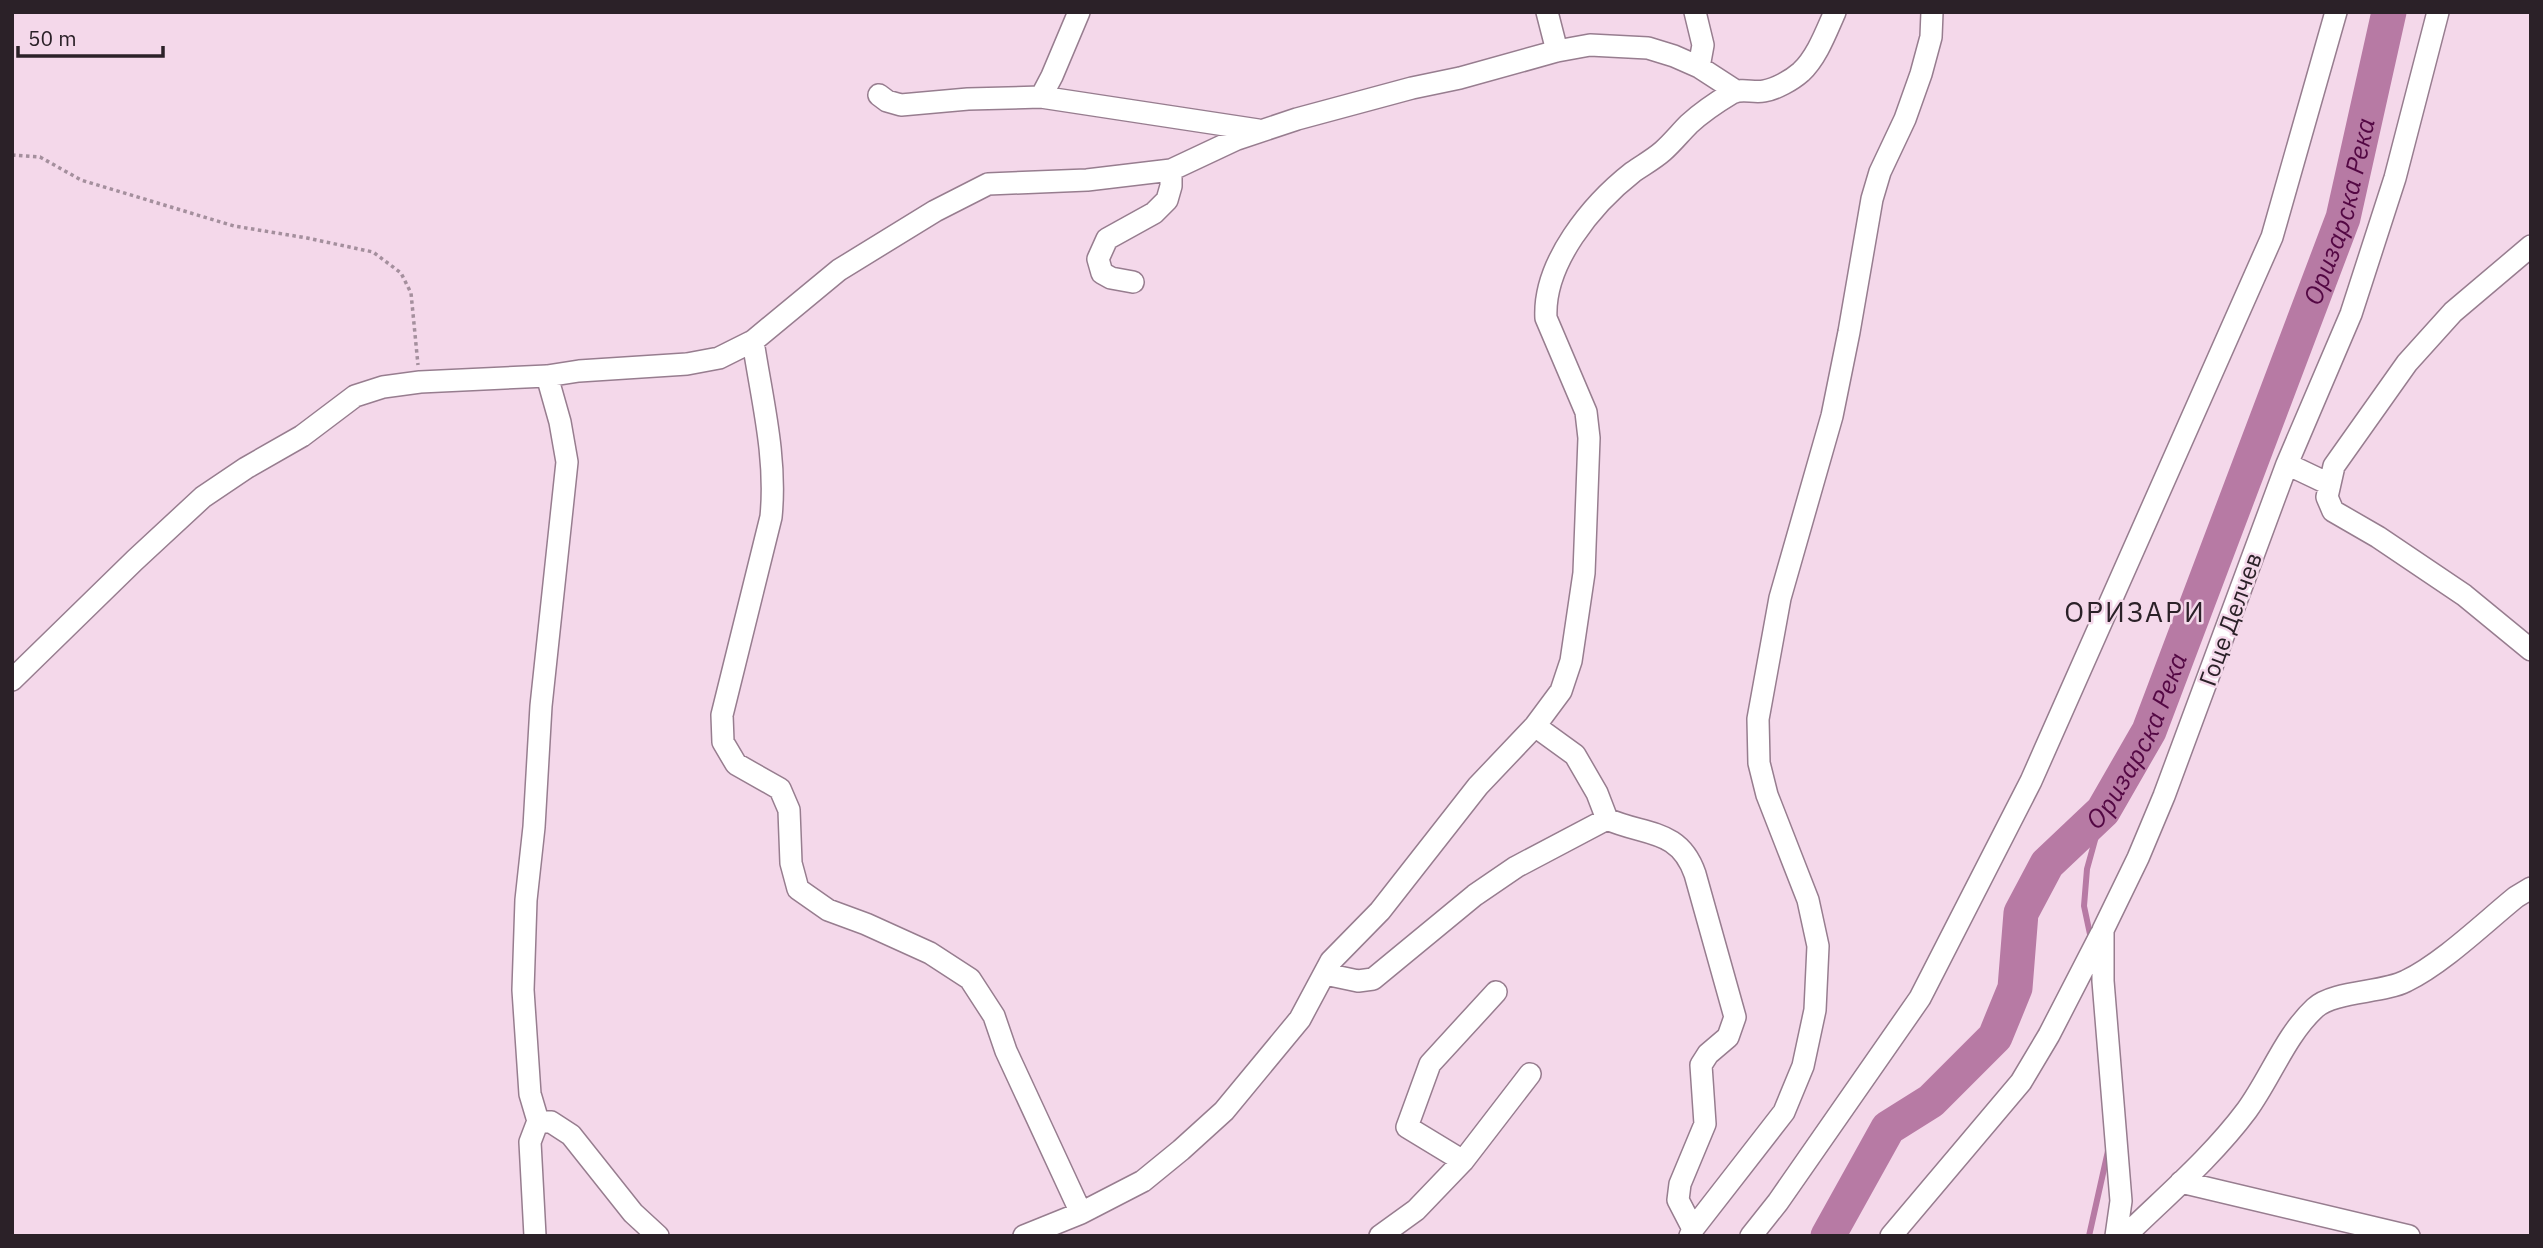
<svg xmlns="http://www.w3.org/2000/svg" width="2543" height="1248" viewBox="0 0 2543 1248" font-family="'IBM Plex Sans',sans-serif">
	<rect width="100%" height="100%" fill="#f4d8ea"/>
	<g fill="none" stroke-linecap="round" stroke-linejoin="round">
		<path stroke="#b77aa4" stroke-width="6" d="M2091,939L2084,906L2087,869L2103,811
			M2089,1236L2108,1151"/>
		<path stroke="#b77aa4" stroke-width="35" id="s1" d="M1828,1236L1888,1128L1931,1101L1995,1037L2015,988L2021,913L2047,864L2103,811L2149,731L2343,218L2389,12"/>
		<defs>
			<path id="street" d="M1547,12L1557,51
				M1695,12L1703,45L1699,67
				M879,95L887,101L901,105L968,99L1041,97L1258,130
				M1041,97L1052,76L1079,12
				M2531,246L2453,312L2407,363L2334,466L2327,497L2333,511L2378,537L2464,595L2531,650
				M1133,282L1111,278L1102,273L1098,259L1107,239L1154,213L1167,200L1171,186V170
				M753,341C762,400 777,457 771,517L722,715L723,742L736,764L780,789L789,810L791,863L798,889L828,910L866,924L930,953L970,979L994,1016L1006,1051L1081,1213
				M2287,464L2329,484
				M12,680L135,560L203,497L246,468L302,436L355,396L383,387L420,382L547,376L579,371L687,364L719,358L753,341L839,270L935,211L988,184L1087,180L1171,170L1237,139L1297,119L1412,88L1460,78L1557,51L1590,45L1648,48L1674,56L1699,67L1736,91
				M1535,726L1575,755L1597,793L1607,819C1645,836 1679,828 1695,874L1735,1017L1728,1037L1708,1054L1701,1065L1705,1124L1680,1184L1678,1200L1693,1229
				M1325,974L1358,981L1373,979L1475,895L1516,867L1607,819
				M538,1121L530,1094L523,990L526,900L534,827L541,706L567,462L560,422L547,376
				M1463,1161L1407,1127L1430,1064L1496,992
				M2181,1182L2409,1236
				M535,1236L530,1142L538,1121L551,1122L571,1135L633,1213L658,1236
				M1024,1236L1081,1213L1143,1181L1181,1150L1224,1111L1300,1019L1331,961L1380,911L1478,786L1535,726L1561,691L1571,661L1584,573L1589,438L1586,412L1546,318C1543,263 1592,204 1633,172C1643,165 1654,159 1663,151C1673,142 1680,133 1689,124C1702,112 1717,102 1732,93C1742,88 1753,93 1764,91C1776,89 1792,80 1801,72C1817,57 1826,32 1835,12
				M1380,1236L1416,1210L1463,1161L1530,1074
				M1690,1236L1693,1229L1784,1112L1803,1066L1815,1010L1818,946L1808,900L1767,795L1759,763L1758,719L1780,598L1832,416L1849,332L1872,199L1880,172L1905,119L1921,74L1931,37L1932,12
				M1751,1236L1778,1202L1920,998L2031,781L2272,237L2336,12
				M1891,1236L2021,1082L2049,1035L2101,934
				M2116,1236L2121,1201L2103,981V930L2138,858L2164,796L2287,464L2351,314L2395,178L2438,12
				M2125,1236C2167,1195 2212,1157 2247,1110C2271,1077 2285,1036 2315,1008C2333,991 2383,993 2406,981C2443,963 2484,923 2516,897L2531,888"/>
		</defs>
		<use href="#street" stroke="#977d8f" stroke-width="24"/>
		<path stroke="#a48f9d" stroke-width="3.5" stroke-dasharray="3.5 3.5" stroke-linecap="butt" d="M12,155L40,157L81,180L234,226L307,238L373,252L401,273L411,293L418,365"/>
		<use href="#street" stroke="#fff" stroke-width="21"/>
	</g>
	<g text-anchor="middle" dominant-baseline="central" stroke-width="5" stroke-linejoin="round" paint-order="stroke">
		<g font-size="24" fill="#2b2128" stroke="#f4d8ea">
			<text transform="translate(2230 619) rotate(-70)">Гоце Делчев</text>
		</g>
		<g font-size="26" font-style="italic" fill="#530743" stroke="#f4d8ea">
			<text stroke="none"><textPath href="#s1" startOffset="1172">Оризарска Река</textPath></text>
			<text stroke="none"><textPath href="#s1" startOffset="604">Оризарска Река</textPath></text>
		</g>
		<g font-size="28" letter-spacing="2" fill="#2b2128" stroke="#f4d8ea">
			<text x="2135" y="611">ОРИЗАРИ</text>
		</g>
	</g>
	<rect width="2543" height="1248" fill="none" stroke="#2b2128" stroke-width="28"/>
	<path d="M18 46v10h145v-10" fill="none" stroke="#2b2128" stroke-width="3.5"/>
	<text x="28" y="46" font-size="21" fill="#2b2128" stroke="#f4d8ea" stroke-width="5" paint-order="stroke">50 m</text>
</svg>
